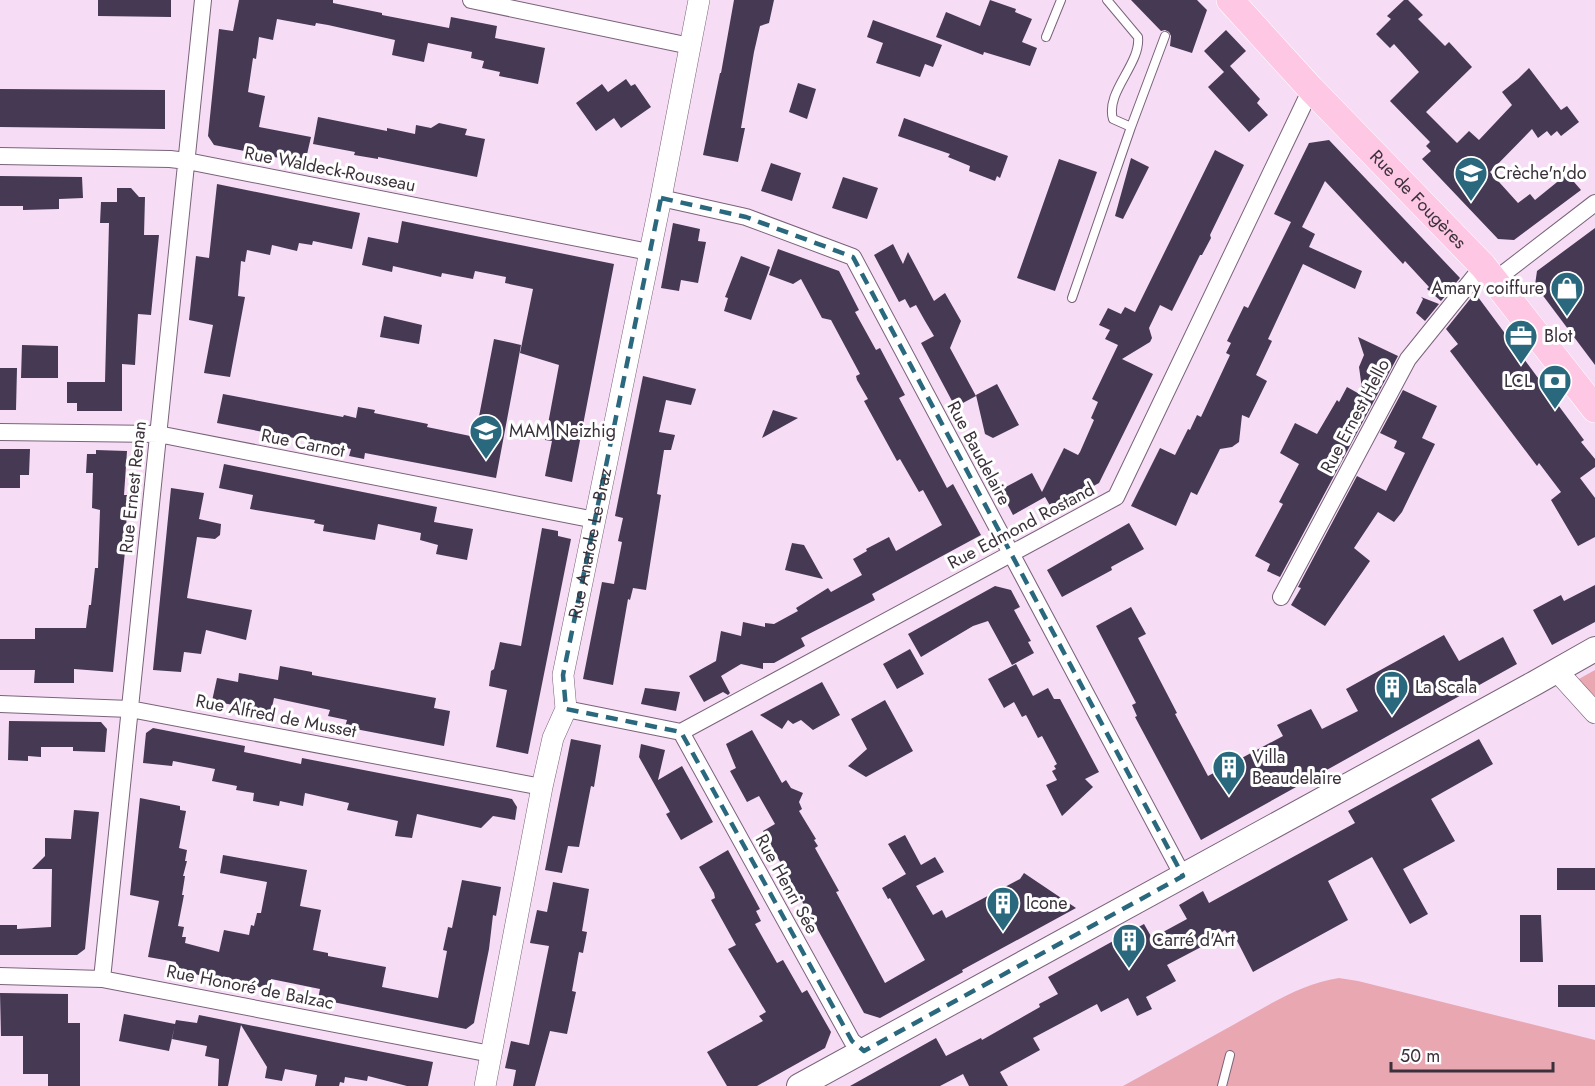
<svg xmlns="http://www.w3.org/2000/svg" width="1595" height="1086" viewBox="0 0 1595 1086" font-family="Jost,sans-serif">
	<rect width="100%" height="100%" fill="#f7dcf6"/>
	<path fill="#e9a7b2" d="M1595,670V700L1577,680Z
		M1339,978L1358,981L1595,1040V1086H1123C1160,1066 1196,1045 1233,1025C1267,1006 1300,984 1339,978Z"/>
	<path fill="#453953" d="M98,0H171V17L98,16Z
		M239,0H333V3L382,13V15L449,28L451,17L497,26L495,38L545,48L538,84L499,76L500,72L482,68L484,61L471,58L472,52L428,43L424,62L392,55L395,40L328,25L316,23L315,26L277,19L273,40L259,37L256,59L253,58L248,92L265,96L259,127L311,137L305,163L214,145L208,136L219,29L233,31Z
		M734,0H774L769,23L760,26L754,52L741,128H745L738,162L703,155L720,73H721Z
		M990,0L1016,9L1015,12L1032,19L1022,42L1037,48L1030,66L984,52L983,55L936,37L946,12L980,26Z
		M1131,0H1197L1207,10L1192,53L1170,46L1171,36L1169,32L1165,30L1161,31Z
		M1404,0H1408L1423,15L1418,19L1445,46L1449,42L1472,67L1426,112L1457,143L1469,131L1479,140L1512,105L1502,92L1518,79L1529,68L1561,110L1567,106L1579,122L1561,136L1557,131L1551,136L1547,131L1538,138L1532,129L1490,172L1518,203L1530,194L1535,200L1567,174L1581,190L1514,240L1498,239L1422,159L1431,151L1426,146L1430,142L1390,101L1419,72L1394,44L1390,48L1376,34L1391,19L1387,16Z
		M873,20L942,45L933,67L925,64L920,77L876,63L883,43L867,37Z
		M1226,30L1246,51L1230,66L1260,99L1257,103L1268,115L1249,132L1208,87L1224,72L1204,51Z
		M626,79L631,86L635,84L651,107L621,128L614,118L596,131L576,103L602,84L608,92Z
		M798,83L816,89L807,119L789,112Z
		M0,89L165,90V129L0,127Z
		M318,117L387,131V128L415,134L416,125L431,128L439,123L467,129L465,135L485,139L477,177L378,157V159L354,155L355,152L313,144Z
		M904,118L1008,156L1000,178L997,176L995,181L969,171L970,166L948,157L950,154L898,136Z
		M1329,140L1460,278L1441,301L1427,289L1429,287L1405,261L1403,264L1325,181L1302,227L1315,234L1309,247L1362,271L1355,289L1303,264L1268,339L1272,341L1256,375L1267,381L1249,418L1242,415L1239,442L1232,447L1220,449L1197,495L1191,492L1176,526L1131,506L1160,448L1175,455L1188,429L1190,430L1197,415L1201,417L1230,355L1226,353L1231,343L1227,341L1244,306L1248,308L1291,222L1274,214L1309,143Z
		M1215,150L1244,165L1210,235L1211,238L1202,255H1200L1172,311L1160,305L1149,328L1152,338L1150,342L1122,359L1153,374L1102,477L1099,483L1052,509L1045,497L1013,515L1000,490L1032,473L1042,492L1064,448L1078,455L1080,452L1094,420L1091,418L1098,402L1092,399L1118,345L1105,339L1110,330L1099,325L1108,308L1121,314L1125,307L1135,312Z
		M1131,158L1149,167L1123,219L1115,216Z
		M1059,159L1097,172L1055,291L1017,278Z
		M771,163L801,173L792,201L761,191Z
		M0,176L82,177L83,198L59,199V209L23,210V206H0Z
		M843,177L878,188L867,219L832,208Z
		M217,184L360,213L352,249L313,241L312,245L299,243L297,251L272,245L270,255L247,250L245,262L241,261L238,296L245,297L230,377L204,373L213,325L189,320L196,256L209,258Z
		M117,188H131L139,197H145L144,235H159L151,315L138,314L135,365L122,364V411H77V403H67V382H105L109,223H100L101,202H117Z
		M402,221L614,264L572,482L545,476L552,441L545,440L559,365L520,353L533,289L505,283L506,277L475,271L473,279L442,273L441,277L393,266L392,272L362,265L368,237L398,243Z
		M673,223L700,229L698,241L706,242L698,283L681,280L679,291L661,288Z
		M1595,228V365L1535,285L1537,271Z
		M893,244L903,264L908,252L934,301L945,293L961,321L950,348L976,396L961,404L958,399L952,401L921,343L934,336L925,321L916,305L910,308L905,299L899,302L874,255Z
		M778,249L839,271L859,310L855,312L876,350L880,348L905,395L899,398L947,488L953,484L981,535L872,594L875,600L801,638L805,646L774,663H763V669L741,664L721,676L730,693L728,695L723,692L704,702L689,676L716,661L721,631L741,636L743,622L765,627V623L774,624L798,611L796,608L828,588L831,592L862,575L853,559L867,551L866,549L889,537L896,551L942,525L923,490L919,492L900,459L897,461L864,401L868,399L857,380L856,376L860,374L831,320L822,318L801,279L793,284L769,275Z
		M741,256L770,267L751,320L724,311L728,298L725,297Z
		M1475,293L1584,440L1581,442L1595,459V467L1580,478L1595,498V537L1578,546L1551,500L1561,492L1539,463L1537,466L1450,351L1458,344L1446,329Z
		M1421,297L1439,304L1425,321L1416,313L1423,299Z
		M384,316L422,325L419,344L380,337Z
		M1358,337L1398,356L1280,577L1267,571L1270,564L1255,556L1283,504L1279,502L1299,464L1280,453L1295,423L1317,434L1337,400L1339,402L1347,387L1363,396L1359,367L1364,355Z
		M494,339L521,345L496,478L365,453L364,459L349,456L351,449L217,423L223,394L343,417L344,415L356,418L358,407L375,410L374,413L428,424L427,427L475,437Z
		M22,345L58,346V378H21Z
		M0,368H17L16,410H0Z
		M643,376L696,389L691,405L666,400L659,432L675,435L671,450H664L657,494L661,495L646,590L633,588L630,600L628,599L613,685L583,679L602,582L614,584L622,542L618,541L623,518L615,516Z
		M997,384L1019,425L993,438L985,434L976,395Z
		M1403,390L1437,406L1422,438L1435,444L1402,512L1394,522L1378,512L1354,548L1370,561L1325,626L1291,605L1301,588L1298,587L1357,476L1386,491L1405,453L1394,448L1397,441L1380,433Z
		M773,410L798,418L762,438Z
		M0,449H30L29,475H20V488H0Z
		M96,450L127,451L124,495H127L126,541L113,672L74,669V683H34L35,670H0V639H35V628H86L89,605H91L95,568H98L100,510L92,508L93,473H86L87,454H96Z
		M224,464L437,507L434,522L473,529L467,560L436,554L438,545L420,540L421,533L378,524L375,540L323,531L324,525L314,523L315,520L250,509L253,495L219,488Z
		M171,488L204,493L199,519L221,524L220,535L215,539L197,537L187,598L252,610L246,640L206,630L201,654L184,652L181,672L153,670Z
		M1129,523L1144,549L1111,567L1112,570L1062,597L1047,570Z
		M542,528L558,531V536L571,539L528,754L496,747L507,690L489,686L491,671L494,669L500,642L521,646Z
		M792,543L804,545L823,579L785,570Z
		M1595,585V622L1552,645L1533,610L1561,595L1564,601Z
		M995,586L1011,590L1020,607L1014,610L1031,641L1028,642L1034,653L1012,665L988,621L973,626L921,657L908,634Z
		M1131,607L1146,634L1138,638L1177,713L1175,714L1208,776L1283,736L1277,725L1311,709L1322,729L1358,711L1346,689L1444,635L1459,661L1503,637L1517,664L1201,840L1135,717L1137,716L1132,705L1136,703L1096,626Z
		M910,649L924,674L897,689L883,664Z
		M1016,664L1033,696L1048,688L1054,699H1060L1099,772L1085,779L1093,787L1062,816L1046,785L1057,780L1052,771L1056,769L1054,766L1057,764L1042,736L1038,738L1026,715L1022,717L1014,702L1004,708L988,679Z
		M280,666L312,672V675L436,698L434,708L450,711L444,746L345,727L347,720L328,716L330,710L274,698L271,712L212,701L217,678L238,682L239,673L278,680Z
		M822,682L840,715L813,730L801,720L793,724L788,720L782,729L760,715Z
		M645,688L680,692L676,711L641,704Z
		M885,700L913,751L866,777L848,766L867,749L851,719Z
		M9,721L101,722L107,729L105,752L73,751V747H41V757L28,756V761L8,760Z
		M153,728L245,746L244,752L301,764L302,758L512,799L517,807L515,820L493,816L481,828L417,814L412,838L395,836L398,821L347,810L349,803L305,793L303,806L280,801L279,806L253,801L254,793L236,790L237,786L212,781L215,769L173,761L172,766L143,763L146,733Z
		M752,730L782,783L786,780L791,788L803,793L799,802L802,809L799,811L816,839L814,840L818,846L815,848L839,891L836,892L885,983L925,960L890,898L888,899L882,888L906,874L888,844L905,835L921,865L935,857L944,872L916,886L933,915L942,910L946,918L1020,879L1024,873L1076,908L962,970L963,972L880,1018L864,1013L763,831L775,824L759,796L747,802L730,771L736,768L726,744Z
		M571,739L601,745L594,787L591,786L579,847L568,846L562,873L545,870Z
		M1479,739L1493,764L1431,799L1455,841L1403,869L1428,914L1410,924L1372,857L1328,881L1348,920L1253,972L1232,931L1227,933L1225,930L1203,946L1167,965L1176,981L1146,997L1152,1009L1137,1016L1128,998L1101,1012L1097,1004L1033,1038L1040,1050L1000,1072L1008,1086H969L963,1074L940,1086H850L936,1038L946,1056L981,1038L982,1040L1040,1007L1039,1004L1058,994L1048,977L1144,924L1152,938L1187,919L1179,905L1203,891L1209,903L1355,823L1348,811Z
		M641,744L665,750L658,780L682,766L713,822L681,840L666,814L670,812L639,757Z
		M140,798L180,806V810L186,811L179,848L187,850L185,861H187L183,876H185L182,895H184L178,926L184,927L182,937H186L185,943L219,952L224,930L249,935L251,925L254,926L257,913H261L267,882L220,873L223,855L307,870L300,906L321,910L313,950L328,953V956L386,967L382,987L438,998L447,951L443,950L448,927L452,928L462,880L501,887L496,916L493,915L489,949L474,1023L466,1029L318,999L320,989L271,979L269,989L174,970L176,962L148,957L159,901L130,895Z
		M74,810L99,812L85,949L77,955H0V925H17V929L51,927L52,869H32L45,856V838L71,839Z
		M728,850L760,909L756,911L761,921L755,924L777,963L783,960L802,993L807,990L831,1032L825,1048L757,1086H727L707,1052L763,1021L759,1016L766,1012L728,949L736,945L711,900L715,898L714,893L699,867Z
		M1557,868H1595V890H1557Z
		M553,882L589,889L582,931L587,932L583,953L579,952L572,991L576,992L567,1034L550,1031L535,1086H513L516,1070L505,1068L511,1041L529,1045L549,946L530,943L537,910L547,912Z
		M1520,915H1541L1543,962H1520Z
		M1558,985H1595V1007H1558Z
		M0,993L68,994V1023H80V1086H48V1074H23V1036H1Z
		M124,1014L175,1024L176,1020L197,1023L199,1015L433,1062L428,1086H407L368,1076L367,1081L345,1077L344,1083L340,1082L339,1086H315L317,1075L285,1069L282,1081L265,1078L267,1067L241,1025L228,1086H218L219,1059L205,1056L207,1046L172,1039L175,1025L169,1051L119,1041Z"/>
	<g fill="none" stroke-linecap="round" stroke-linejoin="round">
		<defs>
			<path id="service" d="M1107,0L1138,37C1141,64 1105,92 1113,119L1131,127
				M1046,37L1061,0
				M1072,298L1131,127L1165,36
				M1222,1086L1230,1055"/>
			<path id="minor" d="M471,0L690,46
				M0,156L170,159L187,161L649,252
				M661,198L746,217L853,257L1183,876
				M1495,280L1595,203
				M0,432L158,434L595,520
				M1281,597L1408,359L1483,266
				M0,704L130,709L542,787
				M566,709L681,732L1116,497L1311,89
				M681,732L852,1041L864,1051
				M0,976L102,979L491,1054
				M102,979L203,0"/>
			<g id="tertiary">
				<path d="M1557,671L1595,713"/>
				<path id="s1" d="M485,1086L542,787L553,738L566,709L563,675L661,198L699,0"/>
			</g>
			<path id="secondary" d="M799,1086L1535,683L1595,649"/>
			<g id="primary">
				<path id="s2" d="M1230,0L1311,89L1483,266L1595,409"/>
			</g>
		</defs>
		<use href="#service" stroke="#7a637a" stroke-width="10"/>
		<use href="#minor" stroke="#7a637a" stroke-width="18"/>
		<use href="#tertiary" stroke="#7a637a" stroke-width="22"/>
		<use href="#secondary" stroke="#7a637a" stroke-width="26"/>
		<use href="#primary" stroke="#fff" stroke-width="28"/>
		<use href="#service" stroke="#fff" stroke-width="8"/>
		<use href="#minor" stroke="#fff" stroke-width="16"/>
		<use href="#tertiary" stroke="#fff" stroke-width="21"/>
		<use href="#secondary" stroke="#fff" stroke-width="24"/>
		<use href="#primary" stroke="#fec7e4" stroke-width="27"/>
	</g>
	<path fill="none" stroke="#2a687e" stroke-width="4.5" stroke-dasharray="12 8" stroke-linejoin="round" d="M661,198L746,217L853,257L1183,876L864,1051L852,1041L681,732L566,709L563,675Z"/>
	<defs>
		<symbol id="school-pin" viewBox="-11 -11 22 30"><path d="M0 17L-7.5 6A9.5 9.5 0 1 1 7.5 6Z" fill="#2a687e" stroke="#fff"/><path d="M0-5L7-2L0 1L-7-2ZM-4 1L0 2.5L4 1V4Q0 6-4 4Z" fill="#fff"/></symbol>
		<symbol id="shop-pin" viewBox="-11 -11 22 30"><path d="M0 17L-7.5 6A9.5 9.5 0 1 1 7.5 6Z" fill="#2a687e" stroke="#fff"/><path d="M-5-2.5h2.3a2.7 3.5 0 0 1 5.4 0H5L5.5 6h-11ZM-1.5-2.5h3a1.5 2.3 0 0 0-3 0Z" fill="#fff"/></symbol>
		<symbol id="office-pin" viewBox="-11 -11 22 30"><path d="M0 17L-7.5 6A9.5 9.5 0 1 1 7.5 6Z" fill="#2a687e" stroke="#fff"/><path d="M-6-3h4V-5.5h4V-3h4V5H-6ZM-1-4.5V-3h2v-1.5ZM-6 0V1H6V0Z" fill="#fff"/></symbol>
		<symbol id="bank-pin" viewBox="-11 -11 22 30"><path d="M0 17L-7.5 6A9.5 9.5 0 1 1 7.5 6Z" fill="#2a687e" stroke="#fff"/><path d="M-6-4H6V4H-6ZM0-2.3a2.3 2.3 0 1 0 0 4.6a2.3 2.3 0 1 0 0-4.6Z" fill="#fff"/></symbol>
		<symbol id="building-pin" viewBox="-11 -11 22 30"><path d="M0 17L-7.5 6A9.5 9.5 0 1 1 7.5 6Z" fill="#2a687e" stroke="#fff"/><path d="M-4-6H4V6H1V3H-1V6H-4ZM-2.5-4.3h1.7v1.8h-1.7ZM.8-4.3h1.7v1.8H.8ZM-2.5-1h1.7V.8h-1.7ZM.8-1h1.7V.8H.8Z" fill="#fff"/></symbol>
	</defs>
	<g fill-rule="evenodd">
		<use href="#school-pin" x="1452" y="154" width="38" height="52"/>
		<use href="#shop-pin" x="1548" y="269" width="38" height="52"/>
		<use href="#office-pin" x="1502" y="317" width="38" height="52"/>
		<use href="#bank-pin" x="1536" y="362" width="38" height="52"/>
		<use href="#school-pin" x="467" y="412" width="38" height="52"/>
		<use href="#building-pin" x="1373" y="668" width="38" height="52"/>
		<use href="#building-pin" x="1210" y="748" width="38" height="52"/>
		<use href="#building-pin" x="984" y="884" width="38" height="52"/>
		<use href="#building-pin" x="1110" y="921" width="38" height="52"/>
	</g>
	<g text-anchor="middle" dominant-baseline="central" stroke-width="6" stroke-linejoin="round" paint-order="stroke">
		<g font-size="18" fill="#3b313b" stroke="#fff">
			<text transform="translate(330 169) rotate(11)">Rue Waldeck-Rousseau</text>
			<text stroke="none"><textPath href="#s2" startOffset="274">Rue de Fougères</textPath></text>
			<text transform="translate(1355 416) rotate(-62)">Rue Ernest Hello</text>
			<text transform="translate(303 443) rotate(11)">Rue Carnot</text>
			<text transform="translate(979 453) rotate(62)">Rue Baudelaire</text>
			<text transform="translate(133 487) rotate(-84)">Rue Ernest Renan</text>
			<text transform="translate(1021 526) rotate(-28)">Rue Edmond Rostand</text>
			<text stroke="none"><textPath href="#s1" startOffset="555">Rue Anatole Le Braz</textPath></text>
			<text transform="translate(276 716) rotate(11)">Rue Alfred de Musset</text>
			<text transform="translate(787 884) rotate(61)">Rue Henri Sée</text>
			<text transform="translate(250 987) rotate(11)">Rue Honoré de Balzac</text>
		</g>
		<g font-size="18" fill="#3b313b" stroke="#fff" text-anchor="start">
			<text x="1494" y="173">Crèche'n'do</text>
			<text x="1544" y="288" text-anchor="end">Amary coiffure</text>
			<text x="1544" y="336">Blot</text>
			<text x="1532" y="381" text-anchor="end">LCL</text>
			<text x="509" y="431">MAM Neizhig</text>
			<text x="1415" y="687">La Scala</text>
			<text x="1252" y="757">Villa<tspan x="1252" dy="21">Beaudelaire</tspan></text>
			<text x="1026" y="903">Icone</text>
			<text x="1152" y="940">Carré d'Art</text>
		</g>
	</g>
	<path d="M1391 1062v9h162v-9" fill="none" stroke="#3b313b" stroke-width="3"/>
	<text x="1400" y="1062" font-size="18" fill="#3b313b" stroke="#ffffff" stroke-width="4.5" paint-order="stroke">50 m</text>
</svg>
